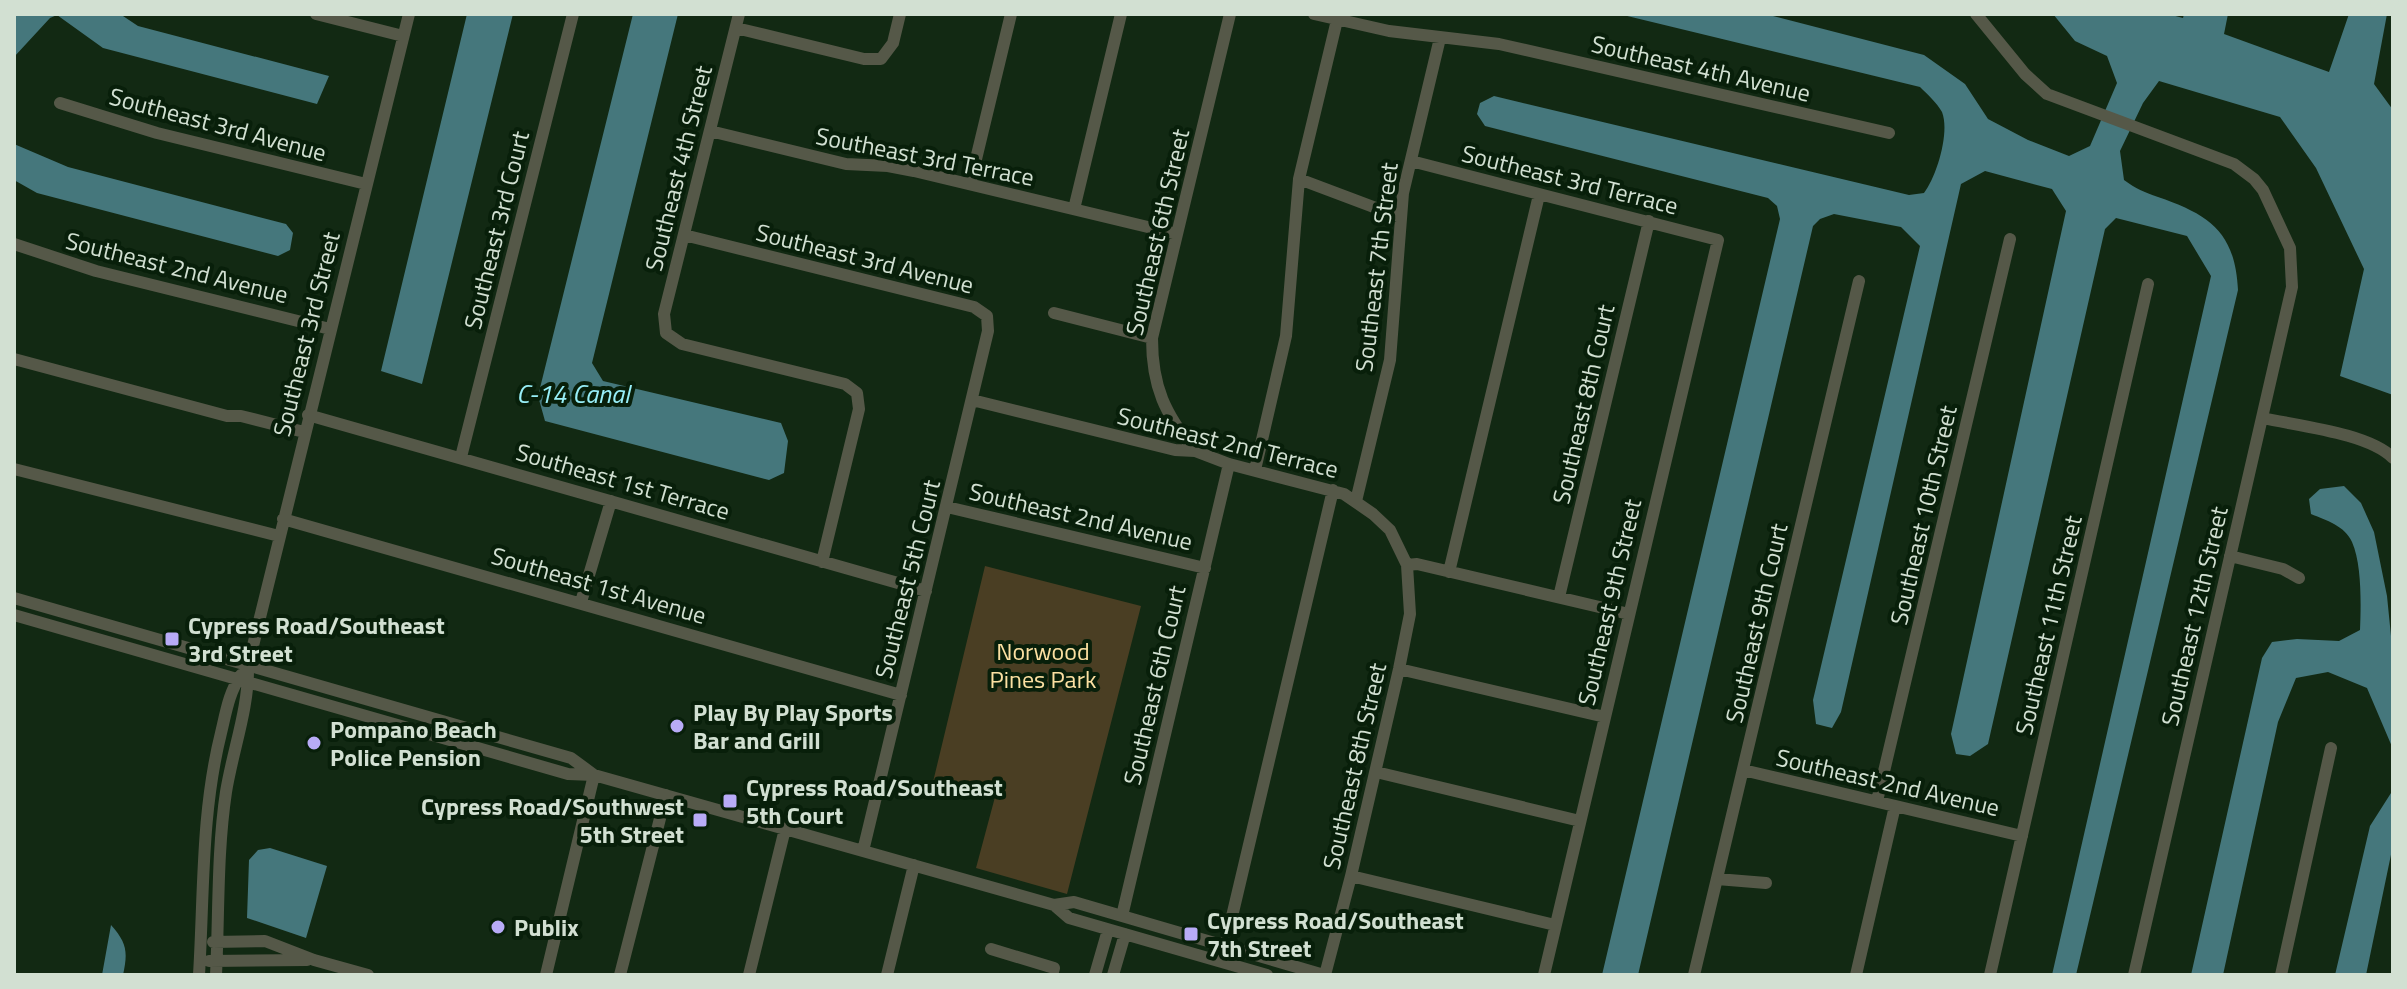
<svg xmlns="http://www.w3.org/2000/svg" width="2407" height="989" viewBox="0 0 2407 989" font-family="'Titillium Web',sans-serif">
	<rect width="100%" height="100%" fill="#122913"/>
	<path fill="#4a3e23" d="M985,566L1141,606L1067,894L976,868L995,797L933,782Z"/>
	<path fill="#45777c" d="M14,14H120L138,26L329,76L317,104L103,48L57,15L50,18L14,57Z
		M467,14H513L422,384L381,371Z
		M633,14H678L592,363L603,381L781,423L788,441L784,473L769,480L545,421L538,396Z
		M1619,14H1765L1924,55L1965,84L1988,119L2028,140L2069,156L2090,146L2117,83L2107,56L2075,41L2053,14H2168L2183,18L2184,14H2228L2224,34L2329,72L2349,14H2387L2374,84L2393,110V395L2340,376L2364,269L2316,168L2280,117L2159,81L2143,103L2120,151L2124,180C2136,189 2144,192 2158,197C2210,215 2235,232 2238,290L2076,975H2052L2211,276L2187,236L2116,218L2105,229L1988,744L1970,756L1956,754L1951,734L2066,211L2052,189L1985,171L1961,184L1841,712L1832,728L1816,724L1813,700L1920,246L1901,227L1834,214L1820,219L1813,226L1638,975H1602L1780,219L1777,206L1768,198L1485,126L1477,114L1480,103L1494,96L1909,195L1924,193C1937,176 1950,132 1942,112C1937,103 1927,94 1920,87Z
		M14,144L68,167L286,224L293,233L290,250L278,256L37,193L14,180Z
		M2344,486L2361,503L2374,532L2387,596L2393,656V749L2367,688L2328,672L2296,678L2278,722L2223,975H2191L2262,658L2272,642L2297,639L2339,641L2360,630C2361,606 2362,564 2352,542C2345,526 2326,520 2311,514L2309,499L2320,489Z
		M2393,785V845L2366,975H2335L2370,826L2391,793Z
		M270,848L327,866L306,938L247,918L249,860L258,850Z
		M111,925C127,943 128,952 123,975H102Z"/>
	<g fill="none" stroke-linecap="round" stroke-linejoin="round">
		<path stroke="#555848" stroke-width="12" d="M316,14L403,36
			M739,14L664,314L666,333L682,344L845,384L857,393L859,409L822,562
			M1314,14L1389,31L1499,44L1889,133
			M1976,14L2025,74L2047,94L2234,164L2254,179L2263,190L2290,248L2292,287L2134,975
			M736,28L864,59H881L893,43L900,14
			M60,103L157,133L366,184
			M710,131L846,164L888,166L914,171L1177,234
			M1411,161L1718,240L1544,975
			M1299,179L1400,217
			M970,184L1011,14
			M1074,209L1121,14
			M684,235L974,307L987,316L988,331L863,851
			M14,244L96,271L330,329
			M1054,313L1152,338
			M14,359L227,416H241L304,432
			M972,400L1175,450L1195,451L1229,464L1344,494L1373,514L1390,530L1407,565L1410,614L1399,669L1351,876L1325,975
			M308,415L926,591
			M2263,418C2298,426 2368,433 2393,458
			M1195,451C1165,414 1152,387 1152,338L1230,14
			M461,457L573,14
			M14,469L279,536
			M1255,470L1286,336L1299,179L1337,20
			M1356,501L1390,360L1403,193L1440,38
			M947,507L1205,568
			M283,519L901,695
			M2230,556L2283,569L2299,578
			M1407,565L1417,564L1629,614
			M1449,572L1539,195
			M1559,597L1649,221
			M14,598L571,758L594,775
			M581,602L611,501
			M14,615L568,774L594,775L1054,905L1074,902L1324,975
			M1399,669L1605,717
			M1743,770L2022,836
			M1376,772L1580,821
			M1877,801L2010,239
			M1351,876L1555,925
			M1717,879L1766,883
			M1054,905L1069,918L1267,975
			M1122,916L1229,464
			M213,942L265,941L314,960L368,975
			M1225,946L1333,490
			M991,949L1054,968L1052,975
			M209,961L307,960
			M199,975C204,893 201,813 221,733C226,712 229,692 241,675
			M216,975C219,914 217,852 226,792C233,749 249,708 248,666L409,14
			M546,975L594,775
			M620,975L666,795
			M749,975L785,829
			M887,975L914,865
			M1095,975L1108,930
			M1113,975L1125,934
			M1694,975L1859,281
			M1856,975L1895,806
			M1990,975L2148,284
			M2281,975L2331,748"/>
	</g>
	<g fill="#b8abf7" stroke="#081f0a" stroke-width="3">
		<rect x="164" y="631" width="16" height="16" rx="4"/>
		<circle cx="677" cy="726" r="8"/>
		<circle cx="314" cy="743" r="8"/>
		<rect x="722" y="793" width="16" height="16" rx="4"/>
		<rect x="692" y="812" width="16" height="16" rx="4"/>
		<circle cx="498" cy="927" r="8"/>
		<rect x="1183" y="926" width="16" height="16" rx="4"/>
	</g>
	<g text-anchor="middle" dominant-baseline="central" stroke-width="8" stroke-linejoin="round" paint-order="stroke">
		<g font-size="24" fill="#d2e0d2" stroke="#081f0a">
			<text transform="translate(1701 68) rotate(13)">Southeast 4th Avenue</text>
			<text transform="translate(218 124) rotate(15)">Southeast 3rd Avenue</text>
			<text transform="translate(925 156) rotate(11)">Southeast 3rd Terrace</text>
			<text transform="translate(678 168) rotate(-76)">Southeast 4th Street</text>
			<text transform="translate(1570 179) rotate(14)">Southeast 3rd Terrace</text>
			<text transform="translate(496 230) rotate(-76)">Southeast 3rd Court</text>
			<text transform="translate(1157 232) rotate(-77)">Southeast 6th Street</text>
			<text transform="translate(865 258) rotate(14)">Southeast 3rd Avenue</text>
			<text transform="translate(177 267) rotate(14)">Southeast 2nd Avenue</text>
			<text transform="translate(1376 267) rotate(-83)">Southeast 7th Street</text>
			<text transform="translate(306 334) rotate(-76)">Southeast 3rd Street</text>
			<text transform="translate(1583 404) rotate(-77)">Southeast 8th Court</text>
			<text transform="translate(1228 442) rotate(14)">Southeast 2nd Terrace</text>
			<text transform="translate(623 481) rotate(16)">Southeast 1st Terrace</text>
			<text transform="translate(1923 515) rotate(-77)">Southeast 10th Street</text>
			<text transform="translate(1081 516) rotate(13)">Southeast 2nd Avenue</text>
			<text transform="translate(907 579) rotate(-76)">Southeast 5th Court</text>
			<text transform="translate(599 585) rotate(16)">Southeast 1st Avenue</text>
			<text transform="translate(1609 602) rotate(-77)">Southeast 9th Street</text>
			<text transform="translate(2194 616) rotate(-77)">Southeast 12th Street</text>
			<text transform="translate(1756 623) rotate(-77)">Southeast 9th Court</text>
			<text transform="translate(2048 625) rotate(-77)">Southeast 11th Street</text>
			<text transform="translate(1154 685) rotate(-77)">Southeast 6th Court</text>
			<text transform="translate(1354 766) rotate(-77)">Southeast 8th Street</text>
			<text transform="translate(1888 782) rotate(13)">Southeast 2nd Avenue</text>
		</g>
		<g font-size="24" font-weight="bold" fill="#d2e0d2" stroke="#081f0a" text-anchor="start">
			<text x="188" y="625">Cypress Road/Southeast<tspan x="188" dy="28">3rd Street</tspan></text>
			<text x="693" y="712">Play By Play Sports<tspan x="693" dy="28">Bar and Grill</tspan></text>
			<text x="330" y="729">Pompano Beach<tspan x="330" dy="28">Police Pension</tspan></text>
			<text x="746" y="787">Cypress Road/Southeast<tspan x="746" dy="28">5th Court</tspan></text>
			<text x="684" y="806" text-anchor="end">Cypress Road/Southwest<tspan x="684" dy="28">5th Street</tspan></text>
			<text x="1207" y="920">Cypress Road/Southeast<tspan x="1207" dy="28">7th Street</tspan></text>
			<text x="514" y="927">Publix</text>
		</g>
		<g font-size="24" fill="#fce0a2" stroke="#081f0a">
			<text x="1043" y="651">Norwood<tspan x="1043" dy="28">Pines Park</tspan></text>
		</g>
		<g font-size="26" font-style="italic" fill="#98eff8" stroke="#081f0a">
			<text x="573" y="393">C-14 Canal</text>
		</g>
	</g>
	<rect width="2407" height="989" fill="none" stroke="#d2e0d2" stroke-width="32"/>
</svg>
